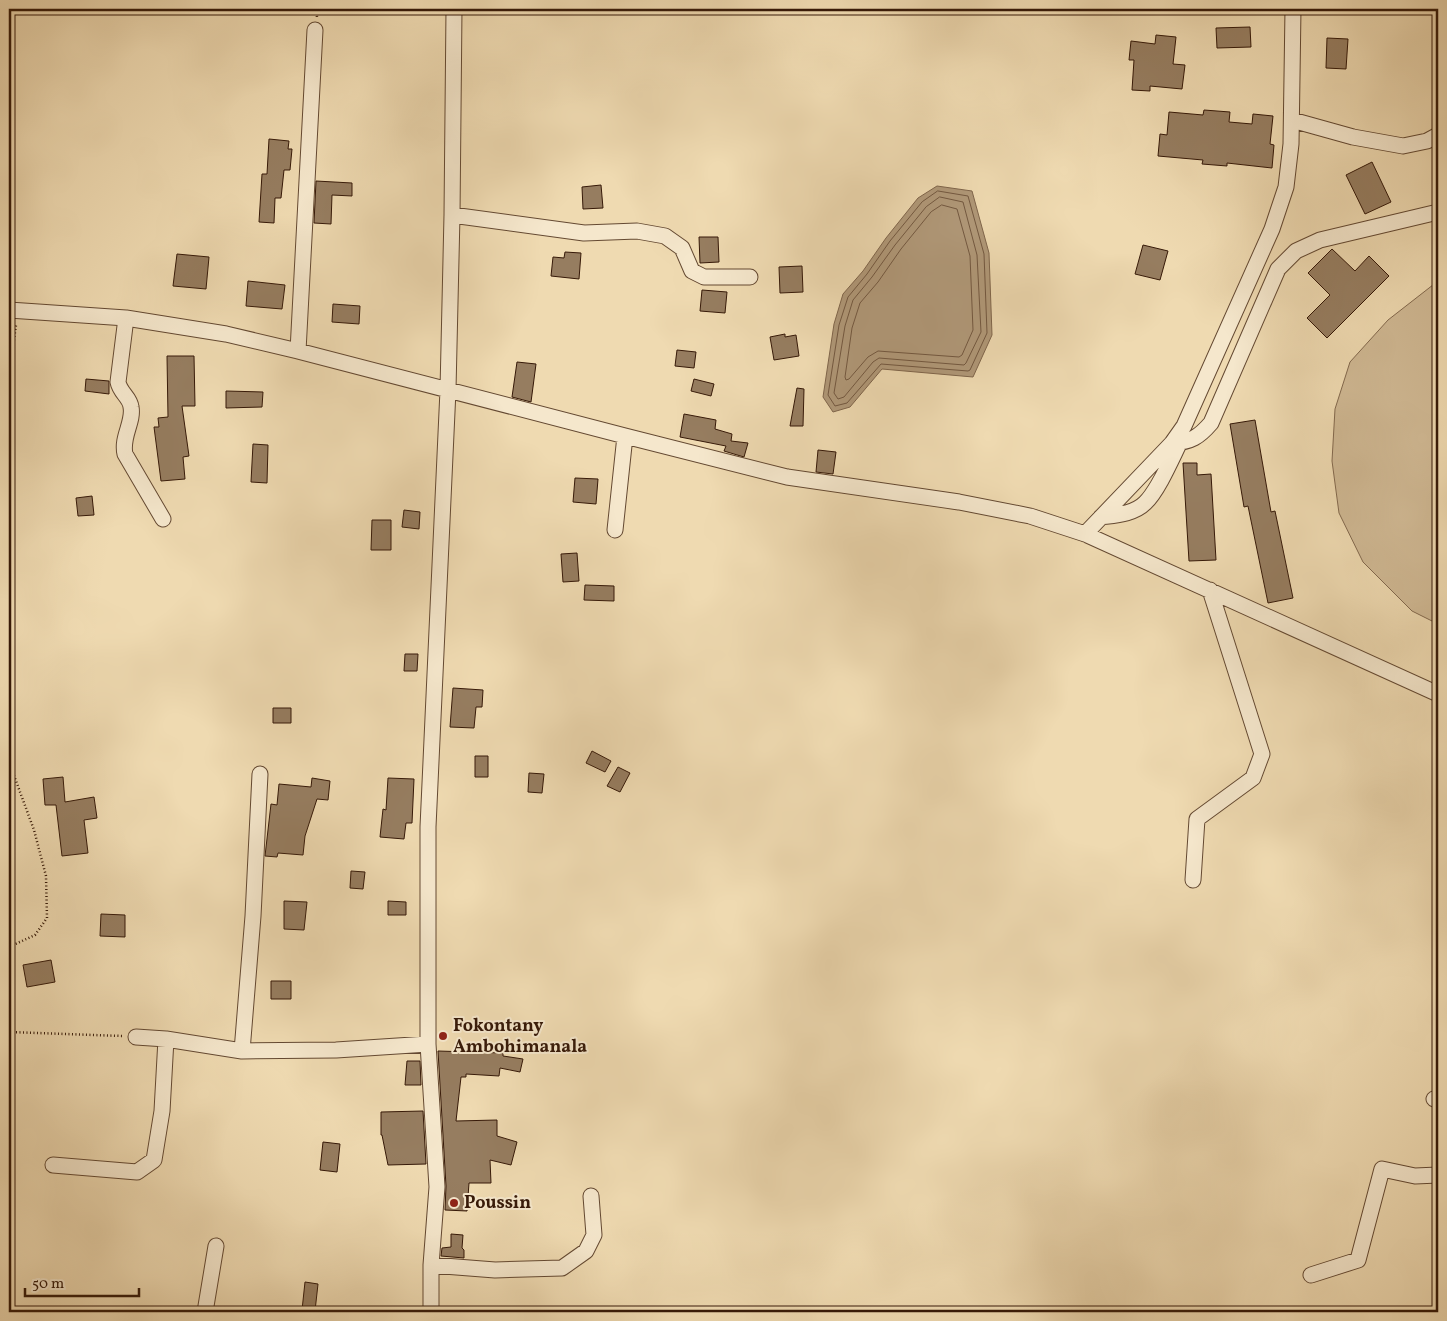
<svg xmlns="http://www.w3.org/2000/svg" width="1447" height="1321" viewBox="0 0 1447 1321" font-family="Vollkorn,serif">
	<rect width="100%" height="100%" fill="#efdab1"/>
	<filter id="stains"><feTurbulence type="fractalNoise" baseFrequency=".004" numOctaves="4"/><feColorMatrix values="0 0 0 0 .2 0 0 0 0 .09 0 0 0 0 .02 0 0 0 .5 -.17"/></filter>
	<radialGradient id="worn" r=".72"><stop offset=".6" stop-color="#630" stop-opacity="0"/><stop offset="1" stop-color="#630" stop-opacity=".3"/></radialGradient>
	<path fill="#d0b994" stroke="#83694e" d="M1438,281V624L1412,611L1363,562L1339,513L1332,461L1335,409L1350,362L1388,320Z"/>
	<path fill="#b09878" stroke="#7f654b" d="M937,186L972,191L989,253L992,335L973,377L882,369L850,407L833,412L823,397L834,324L843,294L863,271L886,238L918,198Z"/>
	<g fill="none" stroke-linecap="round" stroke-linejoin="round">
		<path stroke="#735840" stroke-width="1" d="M938,191L968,196L984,254L987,333L970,370L968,371L881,364L847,403L835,406L828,395L839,325L848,297L867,274L890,241L922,202Z
			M940,197L963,202L977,255L981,332L966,363L964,365L879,358L873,362L844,397L838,399L834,393L845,326L853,300L872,277L895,245L926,207Z
			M942,205L957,209L970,256L973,330L962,355L959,357L878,351L868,357L849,379L846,380L845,377L852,328L860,303L878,282L901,249L931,212Z"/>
	</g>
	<path fill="#967d60" stroke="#361908" d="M1250,27L1251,47L1217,48L1216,28Z
		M1156,35L1176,37L1173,64L1185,65L1182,89L1150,86V91L1132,90L1134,60H1129L1131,41L1155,44Z
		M1327,38L1348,39L1346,69L1326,68Z
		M1204,110L1230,112L1229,122L1252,124L1253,114L1273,116L1270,144L1274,145L1272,168L1227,163V166L1202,164L1203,160L1158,156L1160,134L1167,135L1169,112L1203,115Z
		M269,139L289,141L288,149H292L290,170H284L281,198H275L274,223L259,222L262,174H267Z
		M1372,162L1391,202L1365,214L1346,175Z
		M316,181L352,183V196L332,195L331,224L314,223Z
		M601,185L603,208L583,209L582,187Z
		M699,237H718L719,262L700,263Z
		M1143,245L1168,251L1160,280L1135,274Z
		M1332,249L1355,271L1369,256L1389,276L1327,338L1307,318L1330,295L1308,273Z
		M565,252L581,253L579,279L551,276L553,257L564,258Z
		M177,254L209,257L206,289L173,286Z
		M802,266L803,292L780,293L779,267Z
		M248,281L285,285L282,309L246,306Z
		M702,290L727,292L725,313L700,311Z
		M333,304L360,306L359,324L332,322Z
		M785,334V337L796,335L799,356L774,360L770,337Z
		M677,350L696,352L694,368L675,366Z
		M167,356H194L195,406H182L189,456L183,457L185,479L161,481L154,427H159L158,418L168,417Z
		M517,362L536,364L531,402L512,397Z
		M86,379L109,381V394L85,391Z
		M694,379L714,384L711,396L691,391Z
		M797,388L804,389L803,426H790Z
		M226,391L263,392L262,407L226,408Z
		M684,414L716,420L715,429L732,434L731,441L748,443L744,457L724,451L726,446L680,437Z
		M1255,420L1271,512L1275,511L1293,598L1268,603L1248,506L1244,507L1230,424Z
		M253,444L268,445L267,483L251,482Z
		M818,450L836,452L833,474L816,472Z
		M1183,463H1197V475L1211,474L1216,560L1189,561Z
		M575,478L598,479L596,504L573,502Z
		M92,496L94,515L78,516L76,498Z
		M404,510L420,512L419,529L402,527Z
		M372,520H391V550H371Z
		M577,553L579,581L563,582L561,554Z
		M585,585L614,586V601L584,600Z
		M405,654H418L417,671H404Z
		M453,688L483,690L482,707H476L474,728L450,727Z
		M273,708H291V723H273Z
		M592,751L611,761L605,772L586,763Z
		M475,756H488V777H475Z
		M618,767L630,773L620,792L607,786Z
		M529,773L544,774L542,793L528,792Z
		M63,777L65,802L94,797L97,818L84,820L88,853L62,856L56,805H45L43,779Z
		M312,778L330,781L328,800L317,799L305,836L303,855L278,853L277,857L265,856L271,804L277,805L279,784L311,787Z
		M388,778L414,779L412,823H406L404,839L380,837L383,809L386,810Z
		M351,871L365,872L363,889L350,888Z
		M284,901L307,902L304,930L284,929Z
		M388,901L406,902V915H388Z
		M101,914L125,915V937L100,936Z
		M51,960L55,982L27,987L23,965Z
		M271,981H291V999H271Z
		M438,1051L503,1053V1056L523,1059L520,1072L500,1068L499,1076L466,1074V1077H461L456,1121L497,1120V1136L517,1142L511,1165L490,1160L491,1183H469L467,1211L445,1210L446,1186Z
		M407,1061H420L421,1085H405Z
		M423,1111L426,1164L388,1165L382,1135H381V1112Z
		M323,1142L340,1144L337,1172L320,1170Z
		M451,1234L463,1235L462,1248L464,1250V1258L441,1256L442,1248L451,1247Z
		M305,1282L318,1284L315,1311L302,1310Z"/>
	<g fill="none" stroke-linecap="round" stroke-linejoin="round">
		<defs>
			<path id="minor" d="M1292,120L1353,137L1403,146L1427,141L1438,135
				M452,215L584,233L637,231L665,236L682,248L692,271L704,277H750
				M9,310L126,318L226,334L298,351L625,436L787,477L959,502L1030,516L1085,534L1438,694
				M126,318L118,382C120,393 130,397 131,407C134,422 121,437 125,454L163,519
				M298,351L315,30
				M1172,443C1191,442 1199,437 1211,423L1278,269L1296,251L1320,240L1438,212
				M1101,517C1116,515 1134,514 1145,503C1158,491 1172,458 1180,442
				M615,530L625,436
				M1085,534L1172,443L1184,426L1272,229L1286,187L1291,144L1293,9
				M1193,880L1197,819L1253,778L1262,754L1210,590
				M136,1037L166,1039L242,1051L336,1050L428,1044
				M242,1051L253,916L260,774
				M1434,1099L1438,1100
				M53,1165L137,1172L154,1160L162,1111L166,1039
				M431,1265L495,1270L562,1268L586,1251L594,1235L591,1196
				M1311,1275L1358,1260L1382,1169L1415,1176L1438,1175
				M205,1312L216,1246
				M431,1312V1265L437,1187L428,1044V827L448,390L452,215L454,9"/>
		</defs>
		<use href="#minor" stroke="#644932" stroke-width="17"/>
		<path stroke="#361908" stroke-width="2.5" stroke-dasharray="1 2.5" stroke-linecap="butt" d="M316,9L317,17
			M9,375L16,325
			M9,762L34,830L46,876L47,918L35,935L9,947
			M9,1032L122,1036"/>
		<use href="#minor" stroke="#f5e7cc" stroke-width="15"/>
	</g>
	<g fill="#8f2418" stroke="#f5e7cc" stroke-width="2">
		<circle cx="443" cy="1036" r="5"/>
		<circle cx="454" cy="1203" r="5"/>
	</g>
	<g text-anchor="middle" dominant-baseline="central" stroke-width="4" stroke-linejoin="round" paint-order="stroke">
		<g font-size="18" font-weight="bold" fill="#361908" stroke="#f5e7cc" text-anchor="start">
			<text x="453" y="1026">Fokontany<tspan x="453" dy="21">Ambohimanala</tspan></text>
			<text x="464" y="1203">Poussin</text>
		</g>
	</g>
	<rect width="1447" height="1321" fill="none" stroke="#efdab1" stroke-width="30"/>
	<rect x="10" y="10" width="1427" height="1301" fill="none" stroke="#361908" stroke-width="2.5"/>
	<rect x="15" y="15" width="1417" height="1291" fill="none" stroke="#361908"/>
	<path d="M25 1288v8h114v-8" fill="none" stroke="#361908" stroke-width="2.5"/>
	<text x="32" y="1288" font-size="15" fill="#361908" stroke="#f5e7cc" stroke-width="4" paint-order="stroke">50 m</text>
	<rect width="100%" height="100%" filter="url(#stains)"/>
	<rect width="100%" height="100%" fill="url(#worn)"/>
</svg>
